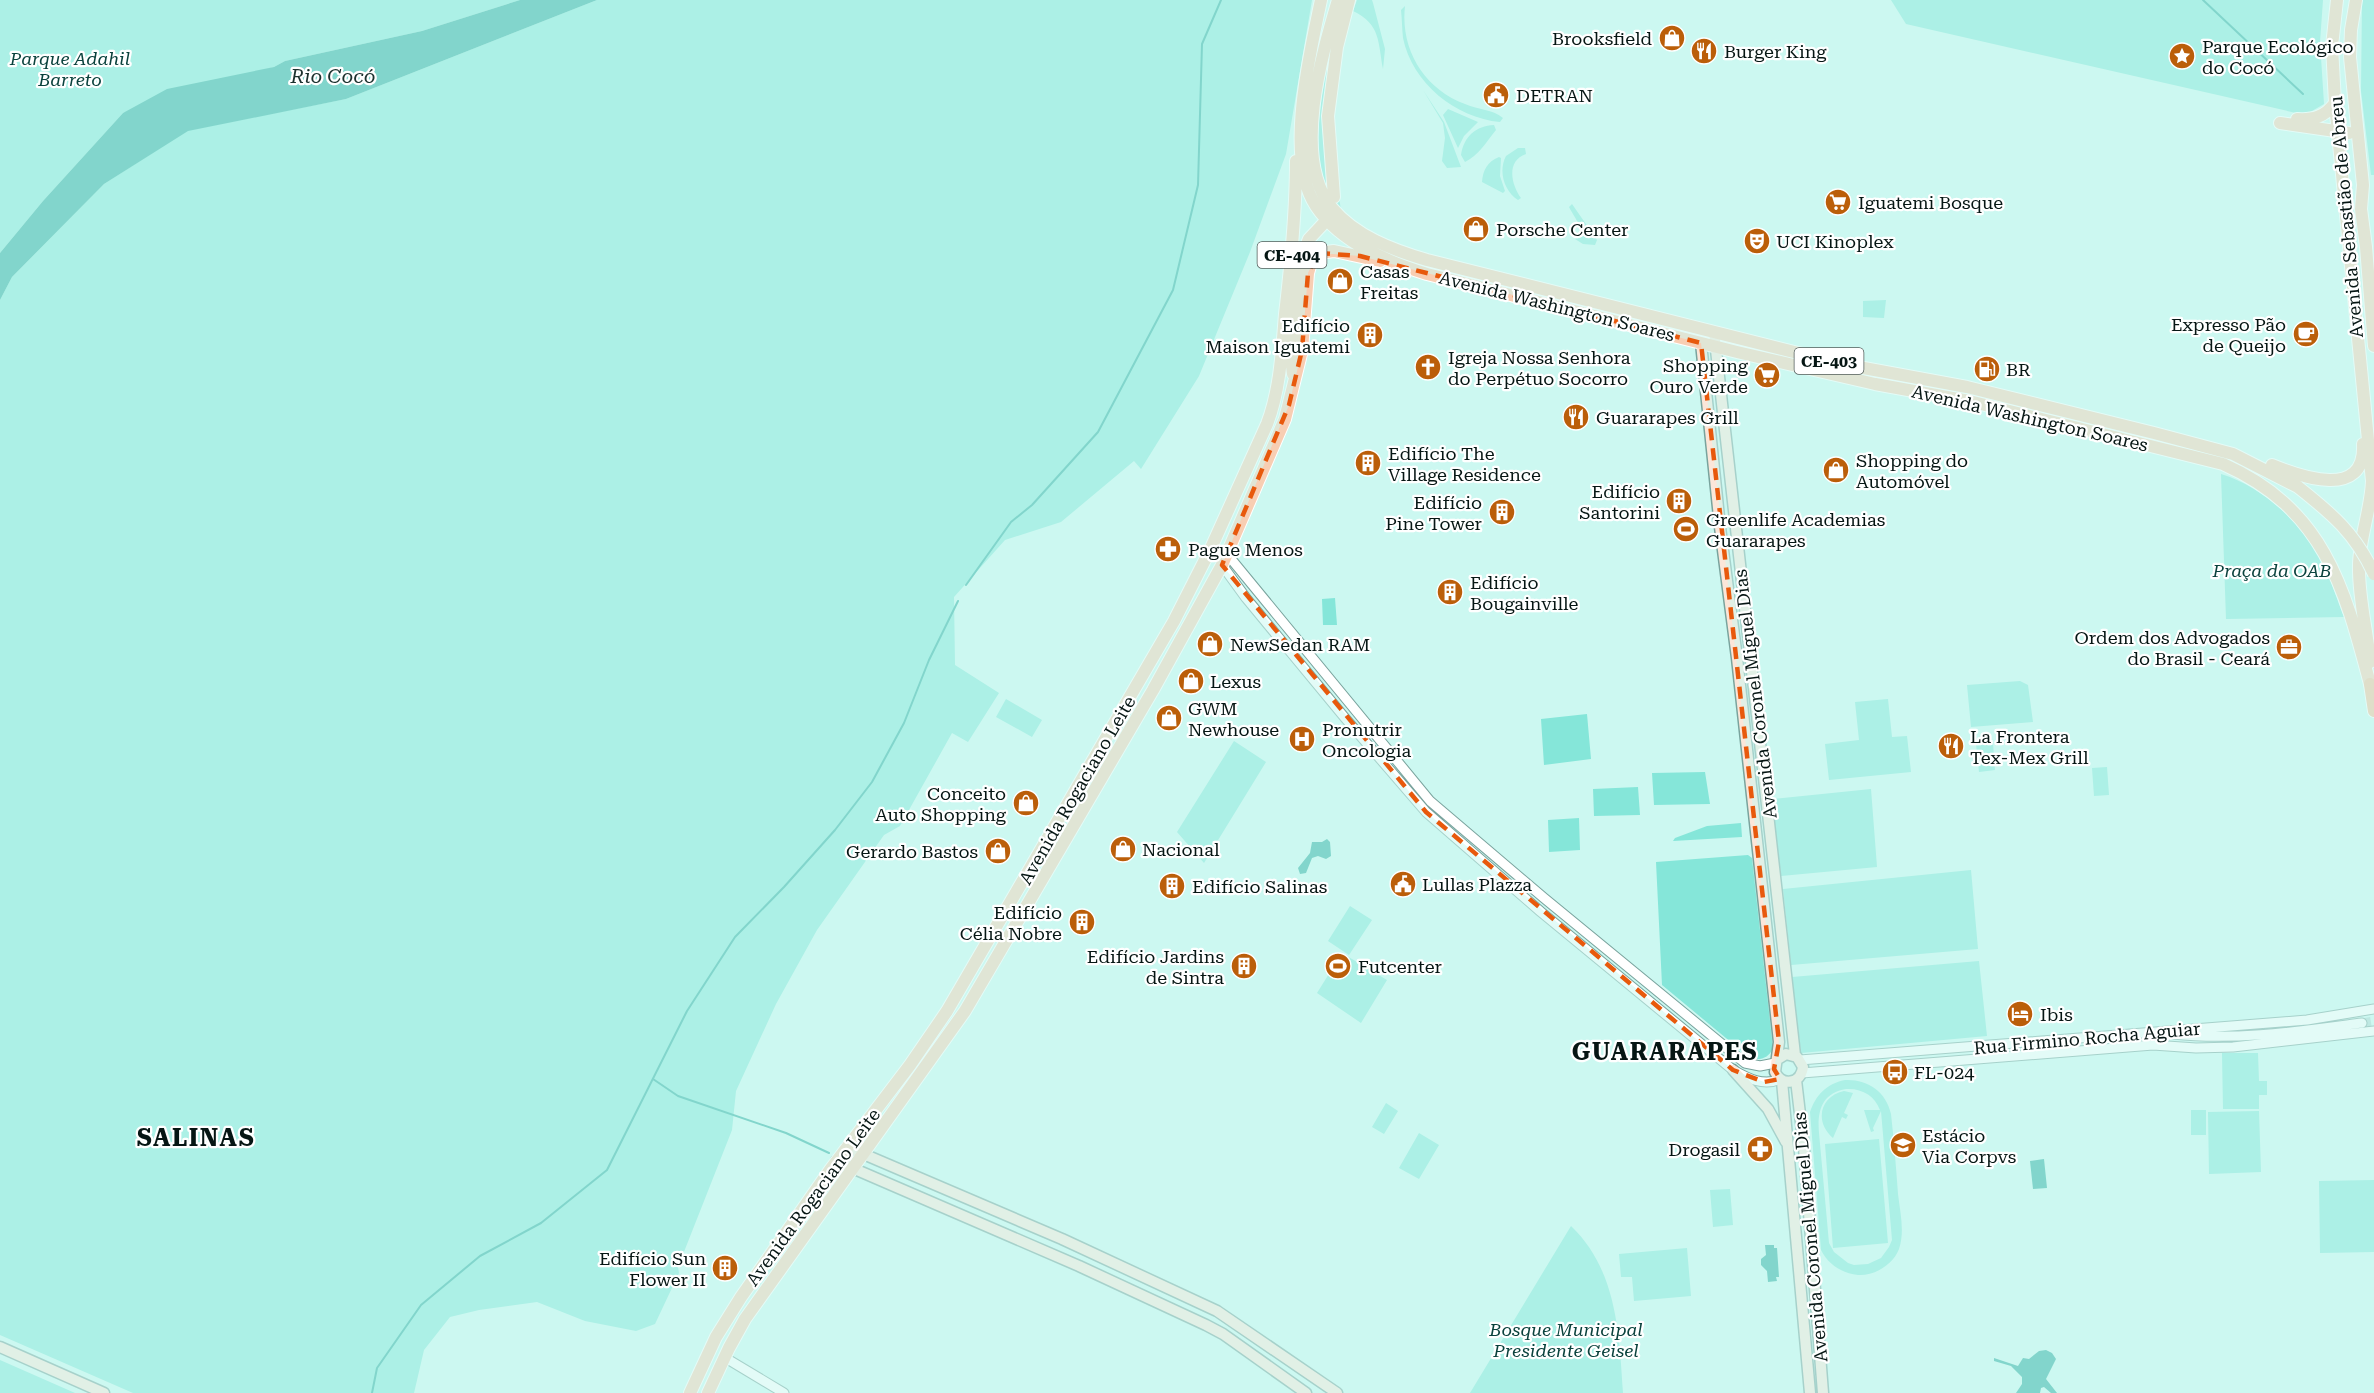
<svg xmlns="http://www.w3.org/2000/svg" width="2374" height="1393" viewBox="0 0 2374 1393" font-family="'Roboto Serif',serif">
	<rect width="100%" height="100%" fill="#ccf8f1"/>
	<path fill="#85e6d9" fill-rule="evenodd" d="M0,0H520L422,31L285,61L274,67L123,113L43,201L0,253Z
		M597,0H1312L1286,154L1250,252L1199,376L1141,469L1134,461L1061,522L1005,540L954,597L955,665L999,693L968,742L952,733L900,826L884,835L817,930L776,1004L736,1091L732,1130L678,1267L679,1273L655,1324L636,1331L585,1321L537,1302L479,1310L450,1317L424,1350L414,1393H133L0,1335V300L12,277L104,184L188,130L346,99Z
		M1357,0H1372L1373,3L1385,49L1383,69C1378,43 1381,24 1353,11Z
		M1891,0H2323L2320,42L2324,104L2305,115L1906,24Z
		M2362,0H2374V175H2371L2361,91Z
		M1405,6C1400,49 1424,89 1465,104C1479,110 1492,109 1503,118L1500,122C1456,118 1412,83 1403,38C1402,29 1402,19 1401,10Z
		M1331,46L1324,103L1341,210C1303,166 1322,97 1331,46Z
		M1423,90L1444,122L1461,167L1447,168L1442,161L1445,138L1443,123Z
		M1448,109L1478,122L1464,136L1458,148L1443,115Z
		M1494,125L1496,130C1487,141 1478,156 1465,162L1461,155C1464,136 1476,126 1494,125Z
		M1518,148H1525L1526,154C1506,161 1511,184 1521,198L1518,200C1504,191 1498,171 1506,156Z
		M1499,157L1501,158L1500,176L1505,191L1503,193L1482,182C1483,170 1487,162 1499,157Z
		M1572,204L1597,240L1595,245L1583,244L1575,239C1586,230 1574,217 1569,207Z
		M1886,300L1884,318L1863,317V301Z
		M2221,474C2263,487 2301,522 2321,560C2331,578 2336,598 2344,617L2226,619Z
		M1335,598L1337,625H1323L1322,599Z
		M2020,681L2028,685L2033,722L1971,727L1967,685Z
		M1006,699L1042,720L1032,737L996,717Z
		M1888,699L1892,737L1907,736L1911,772L1829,780L1825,744L1859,740L1855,702Z
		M1587,714L1591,759L1544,765L1541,719Z
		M1234,741L1266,762L1204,863L1177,832Z
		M1993,743L1995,770L1979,772L1976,744Z
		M2107,767L2109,795L2094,796L2092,768Z
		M1705,772L1710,804L1654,805L1652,773Z
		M1638,787L1640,815L1594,816L1593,789Z
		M1871,789L1877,867L1781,876L1772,799Z
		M1579,818L1580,850L1549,852L1548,820Z
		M1741,823L1742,837L1673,841L1675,838L1707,826Z
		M1748,855L1752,858L1773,1048C1769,1058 1760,1061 1750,1058L1662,985L1656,862Z
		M1971,870L1978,949L1791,965L1783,889Z
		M1350,906L1372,920L1349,955L1328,941Z
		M1342,953L1387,980L1361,1023L1317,993Z
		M1979,961L1987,1036L1801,1053L1792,977Z
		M2222,1053H2258L2259,1081H2267V1095H2259V1109H2223Z
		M1845,1080C1867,1079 1886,1091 1891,1114C1894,1141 1896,1167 1898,1194C1900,1212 1905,1231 1899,1249C1893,1265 1874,1276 1858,1275C1841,1273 1828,1264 1821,1250L1810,1112C1816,1095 1826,1084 1845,1080ZM1846,1089C1862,1088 1875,1096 1880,1110H1864L1871,1132L1874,1131L1873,1128L1881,1111L1892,1240L1889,1247L1881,1258L1868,1264L1854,1265L1848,1263L1834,1252L1829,1243L1819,1133C1817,1111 1822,1093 1846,1089Z
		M1844,1091L1853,1093L1844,1113L1848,1115L1846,1119L1842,1117L1833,1138C1814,1122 1820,1096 1844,1091Z
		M1386,1103L1398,1111L1384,1134L1372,1127Z
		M2191,1110H2206V1135H2191Z
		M2259,1111L2261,1172L2209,1174L2208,1112Z
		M1419,1133L1439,1145L1419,1179L1399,1168Z
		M1879,1139L1888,1243L1833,1248L1825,1144Z
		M2374,1180V1252L2320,1253L2319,1181Z
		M1730,1189L1733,1225L1713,1227L1710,1190Z
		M1571,1226C1617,1270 1619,1333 1623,1393H1470Z
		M1687,1248L1691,1296L1634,1301L1632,1277H1621L1619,1254Z
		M0,1360L75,1393H0Z"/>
	<path fill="#28ac9f" d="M520,0H597L346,99L188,131L104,184L12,277L0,300V253L43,201L123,113L167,89L274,67L285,61L422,31Z
		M1327,839L1330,842L1331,856L1326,859L1318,856L1312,858L1306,873L1300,874L1298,868L1310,853L1312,842H1322Z
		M2044,1159L2047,1188L2033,1189L2030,1161Z
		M1765,1245H1774V1248H1777L1779,1277H1776L1777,1281L1768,1282L1767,1271L1761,1265V1259L1766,1255Z
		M2046,1350L2052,1353L2056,1359L2046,1379L2057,1393H2051L2044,1387L2041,1388L2040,1393H2016L2022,1384V1377L2011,1366L1994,1361V1358L2018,1366L2023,1358L2029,1359L2039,1351Z"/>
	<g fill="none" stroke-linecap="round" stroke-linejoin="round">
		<path stroke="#28ac9f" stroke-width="2" d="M2203,0L2303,94
			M966,585L1011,522L1032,505L1098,432L1173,290L1198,185L1202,44L1221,0
			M653,1079L678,1096L786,1133L829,1153
			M372,1393L377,1368L421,1305L480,1256L541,1223L607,1170L687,1011L735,937L784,887L835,830L872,782L904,723L929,660L958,601"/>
		<path stroke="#aed6d0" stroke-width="9" stroke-dasharray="9 4.5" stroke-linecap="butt" d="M2362,1023L2374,1021"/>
		<defs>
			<path id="tertiary" d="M1211,548L1227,554L1430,801L1544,898L1745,1063L1760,1066L1775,1063
				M1222,565L1246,598L1345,718L1426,812L1541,912L1733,1070C1747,1078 1764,1087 1780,1079
				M2173,1034C2236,1041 2301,1031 2362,1023
				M1800,1060L2307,1020L2374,1009
				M1802,1073L2153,1045L2196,1048L2233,1047L2374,1031
				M724,1357L784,1393"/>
			<path id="secondary" d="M1714,332L1795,1055
				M1701,343L1720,527L1737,658L1779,1042L1775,1072C1782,1087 1801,1084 1803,1067L1797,1057L1786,1054L1778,1059
				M1733,1070L1768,1109L1786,1142
				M1796,1080L1804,1148L1823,1393
				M1782,1081L1810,1393
				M847,1147L1062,1239L1217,1311L1337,1393
				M836,1161L1079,1266L1206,1325L1223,1334L1306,1393
				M0,1347L104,1393"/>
			<path id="primary" d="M1321,0C1310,53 1284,159 1316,206C1340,242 1387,262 1427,274L1737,352L1875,384L1969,401L2223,464C2324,509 2344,586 2370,684
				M1338,0C1322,54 1291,159 1332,208C1355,236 1393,250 1427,260L1842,364L1967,387L2154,433L2233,454L2298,487
				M2337,0L2332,46L2335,103L2372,481C2371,509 2360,536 2359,564C2358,597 2367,629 2370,662
				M2356,0L2351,30L2350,57L2363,185L2361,209L2366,247L2374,346
				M2297,119C2313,120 2325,117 2335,103
				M2280,123L2349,133
				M1334,197L1328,116L1337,47L1349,0
				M1293,374L1291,358L1298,266L1309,239L1323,224
				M2272,465C2301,477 2366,500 2363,444
				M690,1393L716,1337L741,1297L830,1170L910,1065L947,1011L1174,621L1211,548L1267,424C1280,390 1282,351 1285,314C1291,263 1296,213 1296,161
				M708,1393L729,1348L745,1319L965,1011L1153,690L1222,565L1285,419L1302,350L1308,273L1312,259L1318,253L1334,251L1380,261"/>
			<path id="trunk" d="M2370,684L2374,711"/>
		</defs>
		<use href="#tertiary" stroke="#79a39d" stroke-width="11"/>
		<use href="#secondary" stroke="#79a39d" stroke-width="13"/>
		<use href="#primary" stroke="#fff" stroke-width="14"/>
		<use href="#trunk" stroke="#fff" stroke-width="14"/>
		<use href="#tertiary" stroke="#fff" stroke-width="9"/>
		<use href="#secondary" stroke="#fbe6d9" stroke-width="10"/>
		<use href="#primary" stroke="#f8ceb3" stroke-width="12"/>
		<use href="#trunk" stroke="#f6be9a" stroke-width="12"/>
		<defs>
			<path id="primary-bridge" d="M2298,487C2332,514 2355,533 2374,574"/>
		</defs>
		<use href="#primary-bridge" stroke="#fff" stroke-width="14" stroke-linecap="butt"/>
		<use href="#primary-bridge" stroke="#f8ceb3" stroke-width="12"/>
	</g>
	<path d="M0 0H2374V1393H0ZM1318,253L1360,256L1701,343L1779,1042L1774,1069L1780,1079L1764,1082L1733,1070L1426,812L1222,565L1289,405L1302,350L1308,273Z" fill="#ccf8f1" fill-opacity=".55" fill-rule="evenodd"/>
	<path fill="none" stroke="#e8590c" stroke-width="4.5" stroke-dasharray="12 8" stroke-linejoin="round" d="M1318,253L1360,256L1701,343L1779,1042L1774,1069L1780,1079L1764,1082L1733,1070L1426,812L1222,565L1289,405L1302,350L1308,273Z"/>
	<defs>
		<symbol id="shop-disc" viewBox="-11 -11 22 22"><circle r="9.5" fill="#bb5e09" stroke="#fff"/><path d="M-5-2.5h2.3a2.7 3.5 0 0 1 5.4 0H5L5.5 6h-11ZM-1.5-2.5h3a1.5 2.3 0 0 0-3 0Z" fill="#fff"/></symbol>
		<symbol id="restaurant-disc" viewBox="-11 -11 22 22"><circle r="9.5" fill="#bb5e09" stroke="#fff"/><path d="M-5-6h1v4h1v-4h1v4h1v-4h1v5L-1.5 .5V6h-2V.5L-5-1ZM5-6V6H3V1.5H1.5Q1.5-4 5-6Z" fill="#fff"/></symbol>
		<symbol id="sight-disc" viewBox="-11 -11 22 22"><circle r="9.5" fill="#bb5e09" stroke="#fff"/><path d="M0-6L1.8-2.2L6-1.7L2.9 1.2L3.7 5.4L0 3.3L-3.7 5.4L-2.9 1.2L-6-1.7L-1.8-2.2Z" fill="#fff"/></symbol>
		<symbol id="civic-disc" viewBox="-11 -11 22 22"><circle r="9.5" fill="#bb5e09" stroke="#fff"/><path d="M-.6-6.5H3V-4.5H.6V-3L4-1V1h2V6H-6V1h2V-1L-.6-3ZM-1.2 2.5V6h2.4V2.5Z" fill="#fff"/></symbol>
		<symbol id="supermarket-disc" viewBox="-11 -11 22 22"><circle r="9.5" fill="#bb5e09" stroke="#fff"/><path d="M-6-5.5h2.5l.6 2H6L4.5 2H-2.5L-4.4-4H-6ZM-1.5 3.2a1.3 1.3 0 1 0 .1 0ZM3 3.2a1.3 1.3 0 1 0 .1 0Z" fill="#fff"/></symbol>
		<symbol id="theatre-disc" viewBox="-11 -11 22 22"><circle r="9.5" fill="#bb5e09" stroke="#fff"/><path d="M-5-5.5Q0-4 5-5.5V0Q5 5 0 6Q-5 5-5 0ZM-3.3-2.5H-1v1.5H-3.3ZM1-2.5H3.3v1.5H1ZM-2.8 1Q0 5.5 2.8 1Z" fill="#fff"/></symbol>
		<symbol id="cafe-disc" viewBox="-11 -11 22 22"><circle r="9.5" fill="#bb5e09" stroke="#fff"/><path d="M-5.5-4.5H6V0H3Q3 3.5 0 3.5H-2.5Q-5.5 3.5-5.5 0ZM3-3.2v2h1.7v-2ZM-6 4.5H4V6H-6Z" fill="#fff"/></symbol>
		<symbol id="building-disc" viewBox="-11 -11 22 22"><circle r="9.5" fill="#bb5e09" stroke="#fff"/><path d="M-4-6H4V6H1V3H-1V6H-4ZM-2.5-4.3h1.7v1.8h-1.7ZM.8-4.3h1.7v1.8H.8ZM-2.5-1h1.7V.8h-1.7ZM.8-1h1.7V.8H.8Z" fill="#fff"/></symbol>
		<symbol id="church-disc" viewBox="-11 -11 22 22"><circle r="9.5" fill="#bb5e09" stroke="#fff"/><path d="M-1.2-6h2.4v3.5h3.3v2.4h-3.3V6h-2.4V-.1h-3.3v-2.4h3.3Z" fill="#fff"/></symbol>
		<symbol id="fuel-disc" viewBox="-11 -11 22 22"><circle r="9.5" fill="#bb5e09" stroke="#fff"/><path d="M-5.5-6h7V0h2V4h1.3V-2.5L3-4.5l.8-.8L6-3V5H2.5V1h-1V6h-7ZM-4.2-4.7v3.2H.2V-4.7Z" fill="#fff"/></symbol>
		<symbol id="stadium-disc" viewBox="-11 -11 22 22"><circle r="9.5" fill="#bb5e09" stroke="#fff"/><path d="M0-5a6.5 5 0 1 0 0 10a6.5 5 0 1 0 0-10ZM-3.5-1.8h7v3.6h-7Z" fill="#fff"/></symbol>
		<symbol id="pharmacy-disc" viewBox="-11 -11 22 22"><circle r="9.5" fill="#bb5e09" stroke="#fff"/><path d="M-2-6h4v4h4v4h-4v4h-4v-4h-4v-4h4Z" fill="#fff"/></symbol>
		<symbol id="office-disc" viewBox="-11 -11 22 22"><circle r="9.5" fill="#bb5e09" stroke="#fff"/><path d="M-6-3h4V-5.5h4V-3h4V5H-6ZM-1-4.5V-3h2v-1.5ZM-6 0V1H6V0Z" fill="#fff"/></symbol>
		<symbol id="hospital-disc" viewBox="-11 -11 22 22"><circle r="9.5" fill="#bb5e09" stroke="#fff"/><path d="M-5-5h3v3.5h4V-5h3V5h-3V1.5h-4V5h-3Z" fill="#fff"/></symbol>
		<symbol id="hotel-disc" viewBox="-11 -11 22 22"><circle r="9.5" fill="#bb5e09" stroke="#fff"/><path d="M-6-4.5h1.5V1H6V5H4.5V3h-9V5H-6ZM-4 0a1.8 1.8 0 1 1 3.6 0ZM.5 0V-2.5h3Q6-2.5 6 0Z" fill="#fff"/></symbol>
		<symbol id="bus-disc" viewBox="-11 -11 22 22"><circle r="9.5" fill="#bb5e09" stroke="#fff"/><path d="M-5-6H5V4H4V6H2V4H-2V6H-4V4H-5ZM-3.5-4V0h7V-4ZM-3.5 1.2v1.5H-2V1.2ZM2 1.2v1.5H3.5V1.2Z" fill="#fff"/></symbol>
		<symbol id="university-disc" viewBox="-11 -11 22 22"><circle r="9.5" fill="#bb5e09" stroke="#fff"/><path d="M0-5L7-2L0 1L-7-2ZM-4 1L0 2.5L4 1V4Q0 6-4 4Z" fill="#fff"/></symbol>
	</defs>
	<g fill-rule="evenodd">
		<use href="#shop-disc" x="1657" y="23" width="30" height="30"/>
		<use href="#restaurant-disc" x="1689" y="36" width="30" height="30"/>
		<use href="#sight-disc" x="2167" y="41" width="30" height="30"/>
		<use href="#civic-disc" x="1481" y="80" width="30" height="30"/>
		<use href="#supermarket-disc" x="1823" y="187" width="30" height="30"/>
		<use href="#shop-disc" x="1461" y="214" width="30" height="30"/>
		<use href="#theatre-disc" x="1742" y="226" width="30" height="30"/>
		<use href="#shop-disc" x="1325" y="266" width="30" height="30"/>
		<use href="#cafe-disc" x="2291" y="319" width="30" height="30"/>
		<use href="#building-disc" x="1355" y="320" width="30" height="30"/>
		<use href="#church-disc" x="1413" y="352" width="30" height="30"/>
		<use href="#fuel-disc" x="1972" y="354" width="30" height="30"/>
		<use href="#supermarket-disc" x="1752" y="360" width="30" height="30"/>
		<use href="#restaurant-disc" x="1561" y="402" width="30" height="30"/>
		<use href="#building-disc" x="1353" y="448" width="30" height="30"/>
		<use href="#shop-disc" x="1821" y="455" width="30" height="30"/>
		<use href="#building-disc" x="1664" y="486" width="30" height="30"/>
		<use href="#building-disc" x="1487" y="497" width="30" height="30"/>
		<use href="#stadium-disc" x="1671" y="514" width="30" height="30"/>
		<use href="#pharmacy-disc" x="1153" y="534" width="30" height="30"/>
		<use href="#building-disc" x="1435" y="577" width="30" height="30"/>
		<use href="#shop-disc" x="1195" y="629" width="30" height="30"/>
		<use href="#office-disc" x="2274" y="632" width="30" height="30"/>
		<use href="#shop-disc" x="1176" y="666" width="30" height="30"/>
		<use href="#shop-disc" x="1154" y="703" width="30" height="30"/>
		<use href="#hospital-disc" x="1287" y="724" width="30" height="30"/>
		<use href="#restaurant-disc" x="1936" y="731" width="30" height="30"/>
		<use href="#shop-disc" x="1011" y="788" width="30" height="30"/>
		<use href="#shop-disc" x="1108" y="834" width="30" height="30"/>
		<use href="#shop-disc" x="983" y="836" width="30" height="30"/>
		<use href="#civic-disc" x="1388" y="869" width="30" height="30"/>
		<use href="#building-disc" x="1157" y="871" width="30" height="30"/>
		<use href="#building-disc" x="1067" y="907" width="30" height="30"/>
		<use href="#building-disc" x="1229" y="951" width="30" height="30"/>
		<use href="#stadium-disc" x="1323" y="951" width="30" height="30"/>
		<use href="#hotel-disc" x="2005" y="999" width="30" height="30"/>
		<use href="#bus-disc" x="1880" y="1057" width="30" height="30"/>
		<use href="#university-disc" x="1888" y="1130" width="30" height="30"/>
		<use href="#pharmacy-disc" x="1745" y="1134" width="30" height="30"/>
		<use href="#building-disc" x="710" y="1253" width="30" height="30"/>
	</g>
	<g text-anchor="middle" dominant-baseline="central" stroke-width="4.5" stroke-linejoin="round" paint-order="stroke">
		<g fill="#fff" stroke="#515c5a" stroke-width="1.5">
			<rect x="1257.5" y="242" width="69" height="26" rx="4.5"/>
			<rect x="1794.5" y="348" width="69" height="26" rx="4.5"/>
		</g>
		<g font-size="16" font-weight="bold" fill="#061614">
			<text x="1292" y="255">CE-404</text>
			<text x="1829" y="361">CE-403</text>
		</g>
		<g font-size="18" fill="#061614" stroke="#fff" text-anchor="start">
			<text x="1652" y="38" text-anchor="end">Brooksfield</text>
			<text x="2202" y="46">Parque Ecológico<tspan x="2202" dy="21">do Cocó</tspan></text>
			<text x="1724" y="51">Burger King</text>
			<text x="1516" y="95">DETRAN</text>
			<text x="1858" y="202">Iguatemi Bosque</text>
			<text x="1496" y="229">Porsche Center</text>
			<text x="1776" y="241">UCI Kinoplex</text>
			<text x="1360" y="271">Casas<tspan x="1360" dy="21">Freitas</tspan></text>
			<text x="2286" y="324" text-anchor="end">Expresso Pão<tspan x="2286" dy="21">de Queijo</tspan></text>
			<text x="1350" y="325" text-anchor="end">Edifício<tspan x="1350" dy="21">Maison Iguatemi</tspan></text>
			<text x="1448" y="357">Igreja Nossa Senhora<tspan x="1448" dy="21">do Perpétuo Socorro</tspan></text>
			<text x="1748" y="365" text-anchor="end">Shopping<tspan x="1748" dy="21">Ouro Verde</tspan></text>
			<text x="2006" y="369">BR</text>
			<text x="1596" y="417">Guararapes Grill</text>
			<text x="1388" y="453">Edifício The<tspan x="1388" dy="21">Village Residence</tspan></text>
			<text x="1856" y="460">Shopping do<tspan x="1856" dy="21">Automóvel</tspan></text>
			<text x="1660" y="491" text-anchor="end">Edifício<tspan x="1660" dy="21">Santorini</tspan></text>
			<text x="1482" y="502" text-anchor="end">Edifício<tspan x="1482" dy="21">Pine Tower</tspan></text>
			<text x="1706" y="519">Greenlife Academias<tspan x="1706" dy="21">Guararapes</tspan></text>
			<text x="1188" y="549">Pague Menos</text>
			<text x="1470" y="582">Edifício<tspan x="1470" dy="21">Bougainville</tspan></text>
			<text x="2270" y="637" text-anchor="end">Ordem dos Advogados<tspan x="2270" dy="21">do Brasil - Ceará</tspan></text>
			<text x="1230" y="644">NewSedan RAM</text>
			<text x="1210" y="681">Lexus</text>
			<text x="1188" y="708">GWM<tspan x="1188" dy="21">Newhouse</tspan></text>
			<text x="1322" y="729">Pronutrir<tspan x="1322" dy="21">Oncologia</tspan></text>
			<text x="1970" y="736">La Frontera<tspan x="1970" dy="21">Tex-Mex Grill</tspan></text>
			<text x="1006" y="793" text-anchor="end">Conceito<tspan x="1006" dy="21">Auto Shopping</tspan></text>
			<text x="1142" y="849">Nacional</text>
			<text x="978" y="851" text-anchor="end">Gerardo Bastos</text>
			<text x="1422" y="884">Lullas Plazza</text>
			<text x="1192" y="886">Edifício Salinas</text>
			<text x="1062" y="912" text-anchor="end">Edifício<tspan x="1062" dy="21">Célia Nobre</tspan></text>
			<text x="1224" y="956" text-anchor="end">Edifício Jardins<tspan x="1224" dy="21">de Sintra</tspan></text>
			<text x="1358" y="966">Futcenter</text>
			<text x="2040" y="1014">Ibis</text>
			<text x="1914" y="1072">FL-024</text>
			<text x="1922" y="1135">Estácio<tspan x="1922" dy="21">Via Corpvs</tspan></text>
			<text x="1740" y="1149" text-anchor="end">Drogasil</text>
			<text x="706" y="1258" text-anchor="end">Edifício Sun<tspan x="706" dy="21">Flower II</tspan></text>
		</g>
		<g font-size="18" font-style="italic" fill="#0a423d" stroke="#fff">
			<text x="70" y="58">Parque Adahil<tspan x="70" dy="21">Barreto</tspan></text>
			<text x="2272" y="570">Praça da OAB</text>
			<text x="1566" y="1329">Bosque Municipal<tspan x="1566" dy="21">Presidente Geisel</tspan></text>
		</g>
		<g font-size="18" fill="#061614" stroke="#fff">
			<text transform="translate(2346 217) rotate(-95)">Avenida Sebastião de Abreu</text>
			<text transform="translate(1557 306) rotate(14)">Avenida Washington Soares</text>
			<text transform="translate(2030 418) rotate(13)">Avenida Washington Soares</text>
			<text transform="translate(1755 694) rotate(-97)">Avenida Coronel Miguel Dias</text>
			<text transform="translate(1077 790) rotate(-60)">Avenida Rogaciano Leite</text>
			<text transform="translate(2087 1038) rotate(-5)">Rua Firmino Rocha Aguiar</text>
			<text transform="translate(813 1197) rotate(-54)">Avenida Rogaciano Leite</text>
			<text transform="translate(1810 1237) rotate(-95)">Avenida Coronel Miguel Dias</text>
		</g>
		<g font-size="20" font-style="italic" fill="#1c312e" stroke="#fff">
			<text x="333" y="76">Rio Cocó</text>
		</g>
		<g font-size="24" font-weight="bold" letter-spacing="1.5" fill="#061614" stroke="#fff">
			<text x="1665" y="1052">GUARARAPES</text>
			<text x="196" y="1138">SALINAS</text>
		</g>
	</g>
</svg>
